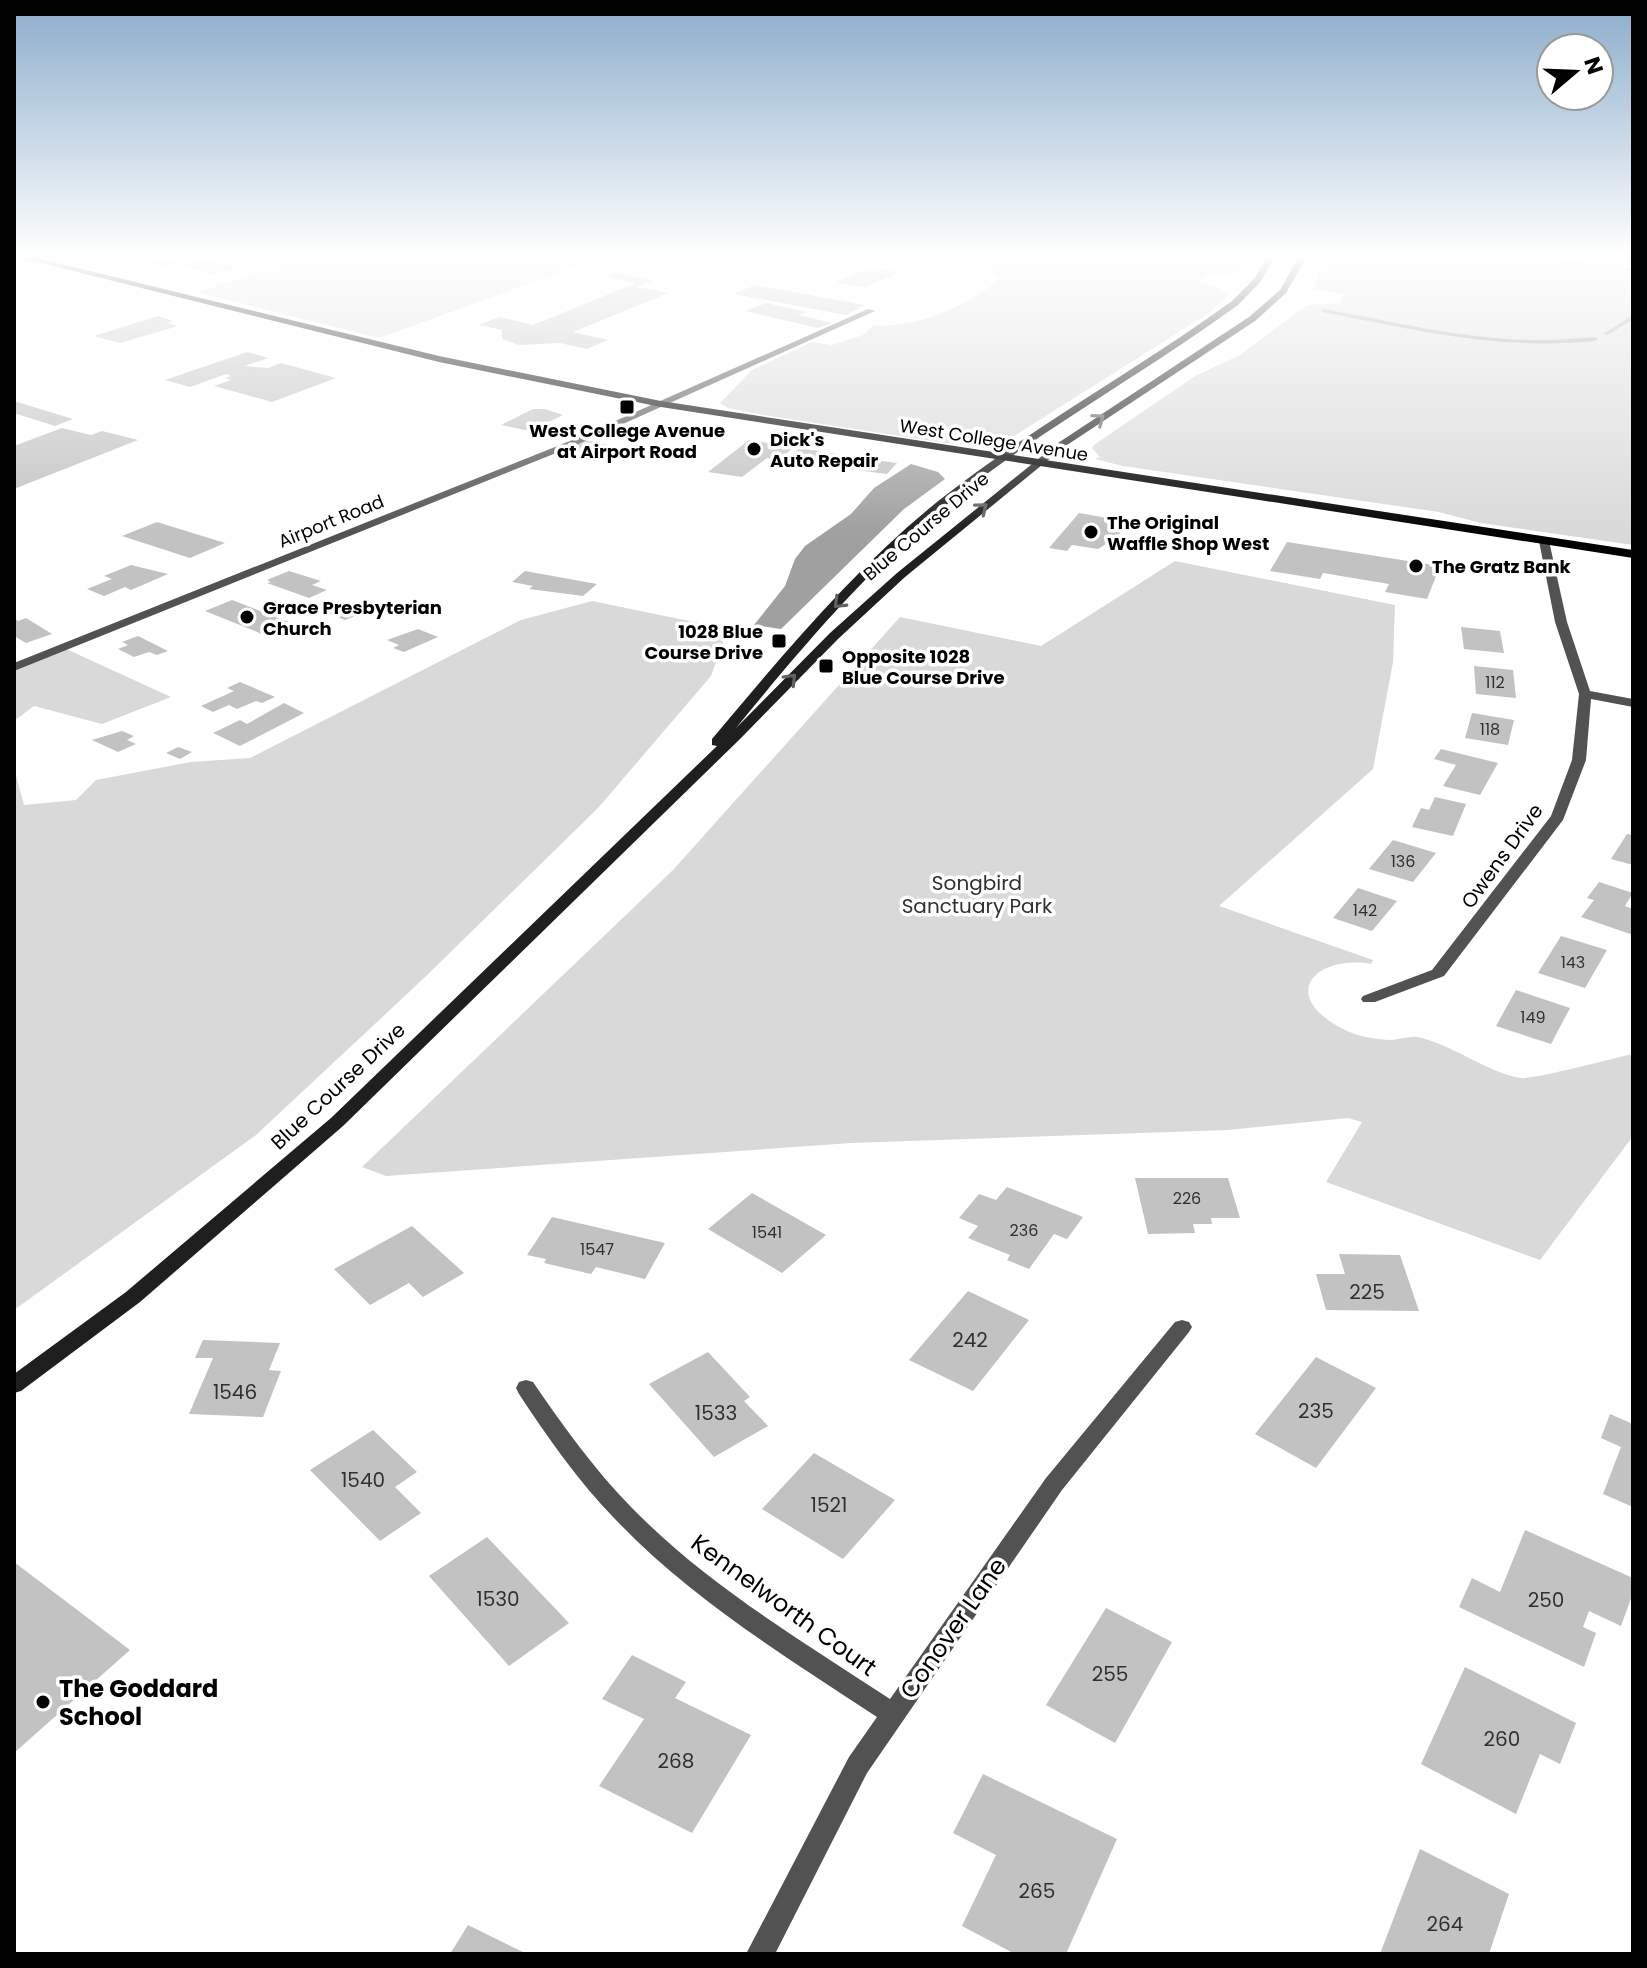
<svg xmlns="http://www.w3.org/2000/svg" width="1647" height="1968" viewBox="0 0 1647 1968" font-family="Poppins,sans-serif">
	<rect width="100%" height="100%" fill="#fff"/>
	<path fill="#d9d9d9" d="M244,258H600L379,338L197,292L277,267Z
		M1001,258H1250L1238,273L1206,275L1198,283L1219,288L1229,295L1209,313L1006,441L974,445L946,443L763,415L728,408L720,403L752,370L812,342L832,345L863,335L873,325C912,330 972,305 1000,278L981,267Z
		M1324,258H1633V545L1481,523L1439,512L1123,466L1095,459L1100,457L1092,448L1094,445L1195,376L1240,355L1307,305L1340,303L1344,294L1314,289Z
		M1175,561L1395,605L1393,662L1373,769L1219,906L1373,960L1371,964C1322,955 1279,989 1334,1024C1351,1035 1373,1040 1393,1040C1400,1039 1410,1036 1417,1037C1452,1044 1484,1071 1520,1078C1533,1080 1613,1058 1633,1054V1136L1540,1260L1326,1182L1362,1122L1348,1118L1228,1130L851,1143L386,1176L362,1167L673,870L900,617L1041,646Z
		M592,601L728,629L711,676L598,808L423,979L256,1135L14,1310V768L24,805L76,800L96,780L191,762L250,758L521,620Z
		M64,648L171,697L102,724L34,706L14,721V666Z"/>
	<path fill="#a0a0a0" d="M911,464L938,472L945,479L904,509L781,629L754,625L785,586L795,559L805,546L851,514L874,488Z"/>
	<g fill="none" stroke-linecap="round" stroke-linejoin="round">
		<path fill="#a0a0a0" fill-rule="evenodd" d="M1537,258H1548L1609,267L1607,268L1539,259Z
			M1621,267L1633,269V271L1619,269Z
			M1324,309C1391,321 1458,338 1527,340C1550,341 1572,339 1595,337L1598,339L1595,341C1572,343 1549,344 1526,343C1458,341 1389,325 1322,312Z
			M1633,315V319L1608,335L1603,334Z"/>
	</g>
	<path fill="#c2c2c2" d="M164,258H199L238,267L215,274L184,266L189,265L181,263L166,267L147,262Z
		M870,267L900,272L866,287L836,282Z
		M615,273L653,280L637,287L668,293L573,332L608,340L587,349L560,343L519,345L502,339V330L479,325L499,317L533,325L636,283L604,277Z
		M755,285L865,305L846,315L734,294Z
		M766,303L806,312L799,315L832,323L818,328L745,311Z
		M158,316L173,321L167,323L178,326L120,343L94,336Z
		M247,352L269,358L245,366L268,368L281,363L336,378L272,402L214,386L231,380L225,378L231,376L226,374L190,387L165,380Z
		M14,401L73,419L55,426L14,413Z
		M533,409H545L563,415L530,431L501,425Z
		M62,428L91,435L102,431L138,440L14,489V446Z
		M585,440L609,445L586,456L563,450Z
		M749,440L794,447L778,460L767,458L742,477L708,472Z
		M800,448L843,455L829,466L789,457Z
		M852,457L897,463L887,474L841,468Z
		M1079,513L1131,522L1118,535H1121L1098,549L1072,545L1067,551L1049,548Z
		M157,522L225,543L190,558L122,536Z
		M1287,542L1440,566L1427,599L1385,592L1389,584L1323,573L1320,579L1270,571Z
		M131,565L168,574L131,590L125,587L104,596L87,589L112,579L104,576Z
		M289,571L321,581L312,585L327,590L309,598L267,583L271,582L267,580Z
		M525,571L597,584L583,596L529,589L533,586L512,582Z
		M232,600L289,622L262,634L205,611Z
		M344,606L362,613L345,620L328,613Z
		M14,618L18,621L26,618L52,634L26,643L14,636Z
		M1461,627L1500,631L1504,653L1464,649Z
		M418,629L438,637L404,652L393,648L399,645L387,640Z
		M138,636L168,651L157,655L149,652L134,657L118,649L128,645L122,642Z
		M1474,666L1513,670L1516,698L1476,694Z
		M240,682L275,697L262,703L256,701L237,709L229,705L213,712L201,706L234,691L227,688Z
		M284,703L304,713L240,746L213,733L240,720L247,724Z
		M1472,713L1514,720L1508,745L1465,738Z
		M122,731L134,736L127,740L136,744L118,752L92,740Z
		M178,747L192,752L180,759L166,753Z
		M1441,749L1498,763L1480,795L1443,786L1456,765L1434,759Z
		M1435,797L1466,804L1453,836L1412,827L1421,808L1429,810Z
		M1627,834L1633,835V865L1611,859Z
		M1393,840L1436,853L1413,882L1369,869Z
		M1599,882L1633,893L1625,906L1633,909V935L1581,917L1594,900L1587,898Z
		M1358,888L1397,901L1372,931L1333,918Z
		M1561,936L1607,950L1585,988L1538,973Z
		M1516,990L1570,1008L1551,1044L1496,1026Z
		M1135,1178H1228L1240,1218H1211L1212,1224H1193L1195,1233L1148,1234Z
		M1007,1187L1083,1217L1067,1239L1054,1234L1029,1269L1007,1260L1010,1255L968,1238L978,1226L959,1218L979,1194L996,1200Z
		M752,1193L826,1235L782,1273L708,1229Z
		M552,1217L665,1243L645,1279L596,1267L591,1274L544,1263L546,1259L527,1255Z
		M412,1226L464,1273L423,1297L409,1283L370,1305L334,1269Z
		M1339,1254L1400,1255L1419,1311L1326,1310L1316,1274H1345Z
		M968,1291L1029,1320L973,1391L909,1360Z
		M203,1340L280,1343L269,1370L281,1371L263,1417L189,1414L213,1358H195Z
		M708,1352L750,1397L744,1401L768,1426L714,1457L649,1384Z
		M1316,1357L1376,1388L1316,1468L1255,1434Z
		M1610,1414L1633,1424V1507L1603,1494L1621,1447L1601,1438Z
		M373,1430L417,1472L395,1487L421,1513L380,1541L310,1470Z
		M814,1453L895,1500L843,1559L762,1509Z
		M1525,1530L1633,1578V1593L1621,1626L1589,1611L1583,1627L1596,1633L1584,1667L1459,1607L1472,1578L1500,1592Z
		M487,1537L569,1623L509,1666L429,1576Z
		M14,1562L130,1650L14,1753Z
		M1106,1608L1172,1642L1115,1743L1046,1705Z
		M632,1655L686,1682L675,1698L751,1735L692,1833L599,1786L644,1719L602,1699Z
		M1465,1667L1576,1723L1560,1764L1540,1754L1516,1814L1421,1764Z
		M983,1774L1117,1839L1066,1954H1015L962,1926L996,1855L953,1833Z
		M1420,1849L1509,1894L1489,1954H1380Z
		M468,1925L527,1954H450Z"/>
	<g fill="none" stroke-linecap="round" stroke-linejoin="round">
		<path fill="#525252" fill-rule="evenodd" d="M868,309L875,311L576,445L14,671V663L570,441Z
			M1544,538L1549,541L1567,622L1590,691L1633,699V707L1591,699L1586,760L1563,820L1444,976L1375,1002H1363L1361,999L1363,996L1432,970L1551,816L1572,760L1579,694L1555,622L1539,541Z
			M1182,1320L1189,1322L1192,1327L1189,1332L1062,1490L867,1773L775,1954H746L849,1757L877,1717C786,1657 691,1599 615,1519C578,1481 548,1438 519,1394L516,1388L519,1382L526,1380L533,1382C563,1426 594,1469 631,1507C706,1584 800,1640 890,1699L1046,1478L1175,1322Z"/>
		<path fill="#1f1f1f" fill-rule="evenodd" d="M1266,258H1274L1261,281L1238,305C1142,375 1036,432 943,508C865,572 800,650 736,728L830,633L897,573L1058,443L1249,317L1280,290L1298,258H1306L1286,293L1255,321L1064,447L905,577L838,639L741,738L343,1126L140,1302L21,1391L14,1393V1374L126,1292L331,1118L717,746L712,745V739C782,656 852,571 937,502C1030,428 1136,371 1232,301L1255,278Z"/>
		<path fill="#000" fill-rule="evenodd" d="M21,258H37L439,356L661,401L1633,550V558L661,407L439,362Z"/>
	</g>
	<defs><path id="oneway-chevron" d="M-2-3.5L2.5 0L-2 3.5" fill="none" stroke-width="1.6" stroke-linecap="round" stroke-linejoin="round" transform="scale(2)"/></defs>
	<g stroke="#626262">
		<use href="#oneway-chevron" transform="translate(1099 419) rotate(-35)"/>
		<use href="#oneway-chevron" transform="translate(982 508) rotate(-39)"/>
		<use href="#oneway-chevron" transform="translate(839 603) rotate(135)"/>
		<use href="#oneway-chevron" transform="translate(791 679) rotate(-46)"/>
	</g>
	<linearGradient id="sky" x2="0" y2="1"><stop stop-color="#8baccb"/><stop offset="0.48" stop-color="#fff"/><stop offset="1" stop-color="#fff" stop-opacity="0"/></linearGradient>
	<rect width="1647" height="533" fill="url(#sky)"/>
	<g fill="#000" stroke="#fff" stroke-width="3">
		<rect x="619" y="399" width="16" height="16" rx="4"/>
		<circle cx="754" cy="449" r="8"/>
		<circle cx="1091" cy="532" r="8"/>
		<circle cx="1416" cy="566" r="8"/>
		<circle cx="247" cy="617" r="8"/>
		<rect x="771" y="633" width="16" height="16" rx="4"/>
		<rect x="818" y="658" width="16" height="16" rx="4"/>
		<circle cx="43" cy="1702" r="8"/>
	</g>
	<g text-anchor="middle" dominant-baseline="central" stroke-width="7" stroke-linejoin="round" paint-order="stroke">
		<g font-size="16" fill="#303030">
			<text x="1495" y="682">112</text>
			<text x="1490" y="729">118</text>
			<text x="1403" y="861">136</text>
			<text x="1365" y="910">142</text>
			<text x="1573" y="962">143</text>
			<text x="1533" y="1017">149</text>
			<text x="1187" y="1198">226</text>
			<text x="1024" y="1230">236</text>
			<text x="767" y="1232">1541</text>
			<text x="597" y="1249">1547</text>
		</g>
		<g font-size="18" font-weight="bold" fill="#000" stroke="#fff" text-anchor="start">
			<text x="627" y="430" text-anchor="middle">West College Avenue<tspan x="627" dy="21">at Airport Road</tspan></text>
			<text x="770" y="439">Dick's<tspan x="770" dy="21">Auto Repair</tspan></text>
			<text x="1107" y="522">The Original<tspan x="1107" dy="21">Waffle Shop West</tspan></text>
			<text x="1432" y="566">The Gratz Bank</text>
			<text x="263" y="607">Grace Presbyterian<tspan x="263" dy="21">Church</tspan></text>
			<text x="763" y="631" text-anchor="end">1028 Blue<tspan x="763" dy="21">Course Drive</tspan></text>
			<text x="842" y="656">Opposite 1028<tspan x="842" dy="21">Blue Course Drive</tspan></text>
		</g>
		<g font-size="18" fill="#000" stroke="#fff">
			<text transform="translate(994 440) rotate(9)">West College Avenue</text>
			<text transform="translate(331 521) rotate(-22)">Airport Road</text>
			<text transform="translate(926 526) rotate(-40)">Blue Course Drive</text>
		</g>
		<g font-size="20" fill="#000" stroke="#fff">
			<text transform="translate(1502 856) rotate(-54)">Owens Drive</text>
			<text transform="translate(338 1086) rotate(-43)">Blue Course Drive</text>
		</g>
		<g font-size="20" fill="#303030" stroke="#fff">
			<text x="977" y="883">Songbird<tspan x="977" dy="23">Sanctuary Park</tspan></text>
		</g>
		<g font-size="20" fill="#303030">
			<text x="1367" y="1292">225</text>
			<text x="970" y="1340">242</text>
			<text x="235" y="1392">1546</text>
			<text x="1316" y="1411">235</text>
			<text x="716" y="1413">1533</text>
			<text x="363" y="1480">1540</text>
			<text x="829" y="1505">1521</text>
			<text x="498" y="1599">1530</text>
			<text x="1546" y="1600">250</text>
			<text x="1110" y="1674">255</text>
			<text x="1502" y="1739">260</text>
			<text x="676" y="1761">268</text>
			<text x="1037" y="1891">265</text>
			<text x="1445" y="1924">264</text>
		</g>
		<g font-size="24" fill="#000" stroke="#fff">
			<text transform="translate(784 1605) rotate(36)">Kennelworth Court</text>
			<text transform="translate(953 1628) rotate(-55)">Conover Lane</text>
		</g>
		<g font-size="24" font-weight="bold" fill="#000" stroke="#fff" text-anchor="start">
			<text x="59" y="1688">The Goddard<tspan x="59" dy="28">School</tspan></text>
		</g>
	</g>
	<rect width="1647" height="1968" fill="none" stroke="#000000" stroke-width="32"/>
	<g transform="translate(1575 72) rotate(71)"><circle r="38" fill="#ffffff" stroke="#999999" stroke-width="2"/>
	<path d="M0-6L14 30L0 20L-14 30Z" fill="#000000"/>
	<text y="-12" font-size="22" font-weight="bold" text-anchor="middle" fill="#000000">N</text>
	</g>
</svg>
